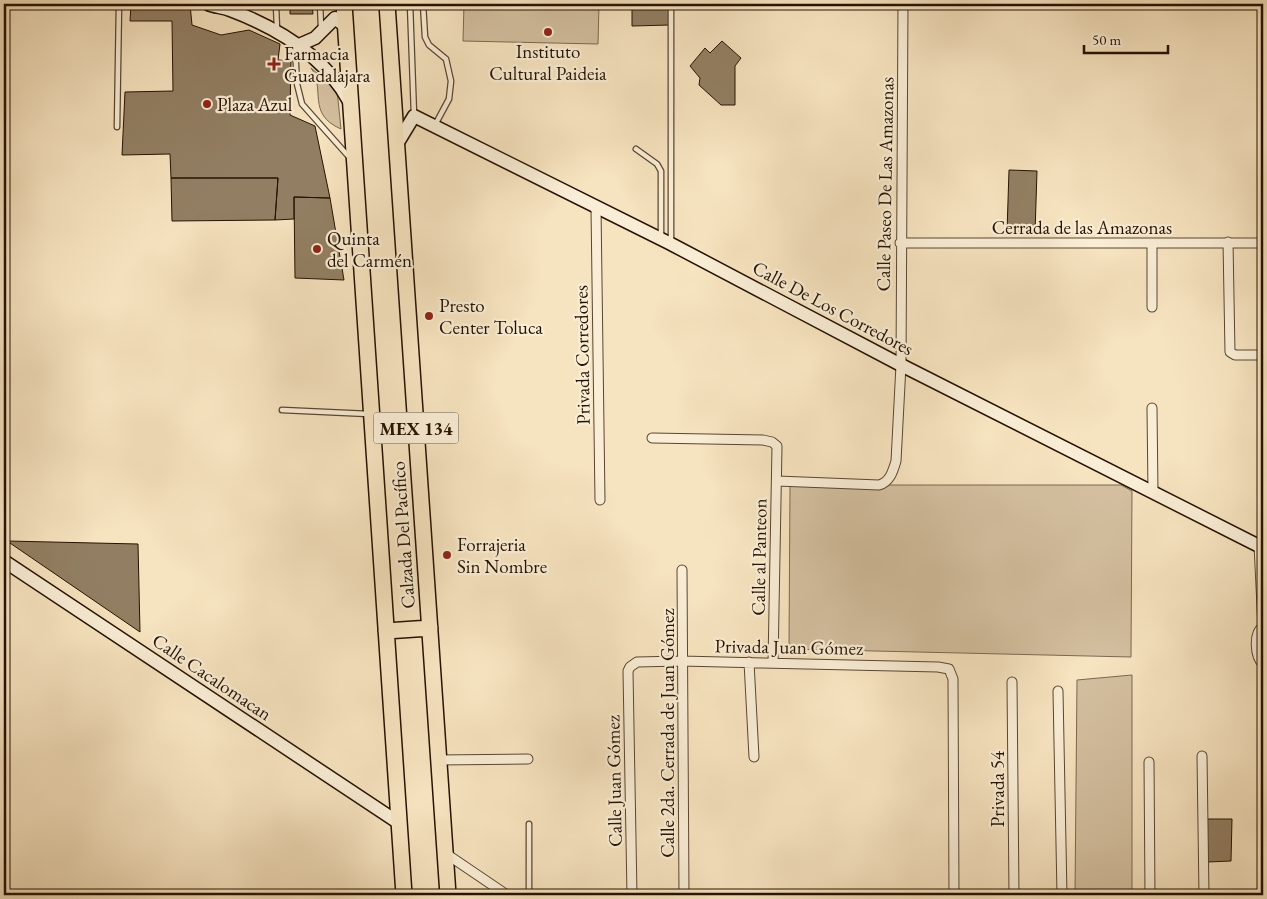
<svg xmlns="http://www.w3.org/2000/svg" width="1267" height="899" viewBox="0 0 1267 899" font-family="'EB Garamond',serif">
	<rect width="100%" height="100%" fill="#f6e3bf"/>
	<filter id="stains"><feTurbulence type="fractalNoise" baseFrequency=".004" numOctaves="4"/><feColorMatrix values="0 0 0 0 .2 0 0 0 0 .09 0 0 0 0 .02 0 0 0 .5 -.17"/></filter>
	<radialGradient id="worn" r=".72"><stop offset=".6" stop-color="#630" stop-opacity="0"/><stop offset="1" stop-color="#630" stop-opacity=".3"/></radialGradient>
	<path fill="#d3bf9f" stroke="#7c6850" d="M464,4H599L598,44L463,41Z
		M311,68L337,90L341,129C306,114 326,88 311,68Z
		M790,485H1121L1132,491L1131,657L789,649Z
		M1132,675V895H1075L1077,680Z"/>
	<path fill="#927f63" stroke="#261200" d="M131,4H190L192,25L221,35L249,30L280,44L278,60L291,61L290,115L315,126L330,198L294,197V219L275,220L278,178H171L170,154L122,155L125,92L173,91L172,21H130Z
		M290,4H312L313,14H290Z
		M632,4H670V25L632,26Z
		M722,41L741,58L735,66V105H721L699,85L700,78L690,66L705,48L710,53Z
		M1009,170L1037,171L1035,233L1007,232Z
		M171,178H278L275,220L172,221Z
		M294,197L330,198L344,280L295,278Z
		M7,541L138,544L140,632Z
		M1207,819H1232L1231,861L1208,862Z"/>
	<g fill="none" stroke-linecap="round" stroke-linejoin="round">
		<defs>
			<path id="lane" d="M276,4L277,30
				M320,4L321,27
				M410,4L414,115
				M423,4L425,37L429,45L446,59L451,81L449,99L435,125
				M671,4V243
				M295,47L297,84L302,104L350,158
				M117,127L119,4
				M636,149L657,164L661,171V238
				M282,410L369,414
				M529,824V895"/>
			<path id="street" d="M596,208L600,500
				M1228,242L1230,352L1235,355H1263
				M900,243H1263
				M1152,307V243
				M1152,408L1153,492
				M652,438L763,440L772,442L777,446L773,663
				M777,481L879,485C890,482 893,471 896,461L901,365L903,4
				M1259,545L1263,627C1253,633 1255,657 1263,664
				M682,570L684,895
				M749,662L754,757
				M1012,682L1014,895
				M1058,691L1062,895
				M1202,756L1204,895
				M439,760L528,759
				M1149,762L1150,895
				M445,853L507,895
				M632,895L628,671L630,667L637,662L681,661L938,667L949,669L953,679L954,895"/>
			<path id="secondary" d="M208,4C215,7 223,7 230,10C278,28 324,56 349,101
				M299,45L315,38L335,18L345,26
				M397,144L414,116L671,244L901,365L1263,548
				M4,561L399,823"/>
			<path id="primary" d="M344,4L404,895
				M387,4L448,895
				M386,631L430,628"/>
		</defs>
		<use href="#lane" stroke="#5a4630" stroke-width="7"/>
		<use href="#street" stroke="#5a4630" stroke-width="11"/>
		<use href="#secondary" stroke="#261200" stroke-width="15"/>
		<use href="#primary" stroke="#261200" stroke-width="18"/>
		<use href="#lane" stroke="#f9edd5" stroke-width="4.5"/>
		<use href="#street" stroke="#f9edd5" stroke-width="9"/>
		<use href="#secondary" stroke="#f9edd5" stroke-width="12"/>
		<use href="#primary" stroke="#f6e3bf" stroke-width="15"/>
	</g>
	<g fill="#8f2418" stroke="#f9edd5" stroke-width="2">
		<circle cx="548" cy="32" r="5"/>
		<path d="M271.5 56.5h5v5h5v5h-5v5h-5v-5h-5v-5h5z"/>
		<circle cx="207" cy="104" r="5"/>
		<circle cx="317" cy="249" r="5"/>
		<circle cx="429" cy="316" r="5"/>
		<circle cx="447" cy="555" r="5"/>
	</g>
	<g text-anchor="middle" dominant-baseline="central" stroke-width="4.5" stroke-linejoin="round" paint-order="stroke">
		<rect fill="#f9edd5" stroke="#655440" stroke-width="1" x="373.5" y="412.5" width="85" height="31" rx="4"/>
		<g font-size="18" font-weight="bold" fill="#261200">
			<text x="416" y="428">MEX 134</text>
		</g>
		<g font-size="19" fill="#261200" stroke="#f9edd5" text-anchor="start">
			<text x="548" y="51" text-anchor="middle">Instituto<tspan x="548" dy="22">Cultural Paideia</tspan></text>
			<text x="284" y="53">Farmacia<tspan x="284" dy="22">Guadalajara</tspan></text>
			<text x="217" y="104">Plaza Azul</text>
			<text x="327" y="238">Quinta<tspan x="327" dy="22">del Carmén</tspan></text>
			<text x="439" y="305">Presto<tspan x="439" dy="22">Center Toluca</tspan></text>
			<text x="457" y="544">Forrajeria<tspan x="457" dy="22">Sin Nombre</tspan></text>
		</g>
		<g font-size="19" fill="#261200" stroke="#f9edd5">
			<text transform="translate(885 184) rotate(-89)">Calle Paseo De Las Amazonas</text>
			<text x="1082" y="227">Cerrada de las Amazonas</text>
			<text transform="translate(833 308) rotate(28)">Calle De Los Corredores</text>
			<text transform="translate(582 355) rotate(-91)">Privada Corredores</text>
			<text transform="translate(403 535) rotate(-94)">Calzada Del Pacífico</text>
			<text transform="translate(759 557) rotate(-89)">Calle al Panteon</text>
			<text transform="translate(789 647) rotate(1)">Privada Juan Gómez</text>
			<text transform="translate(212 677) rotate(34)">Calle Cacalomacan</text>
			<text transform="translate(667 733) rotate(-90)">Calle 2da. Cerrada de Juan Gómez</text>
			<text transform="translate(614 781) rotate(-91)">Calle Juan Gómez</text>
			<text transform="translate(997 789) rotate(-90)">Privada 54</text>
		</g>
	</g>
	<rect width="1267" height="899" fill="none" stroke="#f6e3bf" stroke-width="20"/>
	<rect x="5" y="5" width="1257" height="889" fill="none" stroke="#261200" stroke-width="2.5"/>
	<rect x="10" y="10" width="1247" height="879" fill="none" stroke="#261200"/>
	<path d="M1084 45v8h84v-8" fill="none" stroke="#261200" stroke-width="2.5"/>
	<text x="1092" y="45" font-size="15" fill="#261200" stroke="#f9edd5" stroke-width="4" paint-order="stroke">50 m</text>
	<rect width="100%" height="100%" filter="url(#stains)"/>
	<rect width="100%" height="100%" fill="url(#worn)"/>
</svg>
